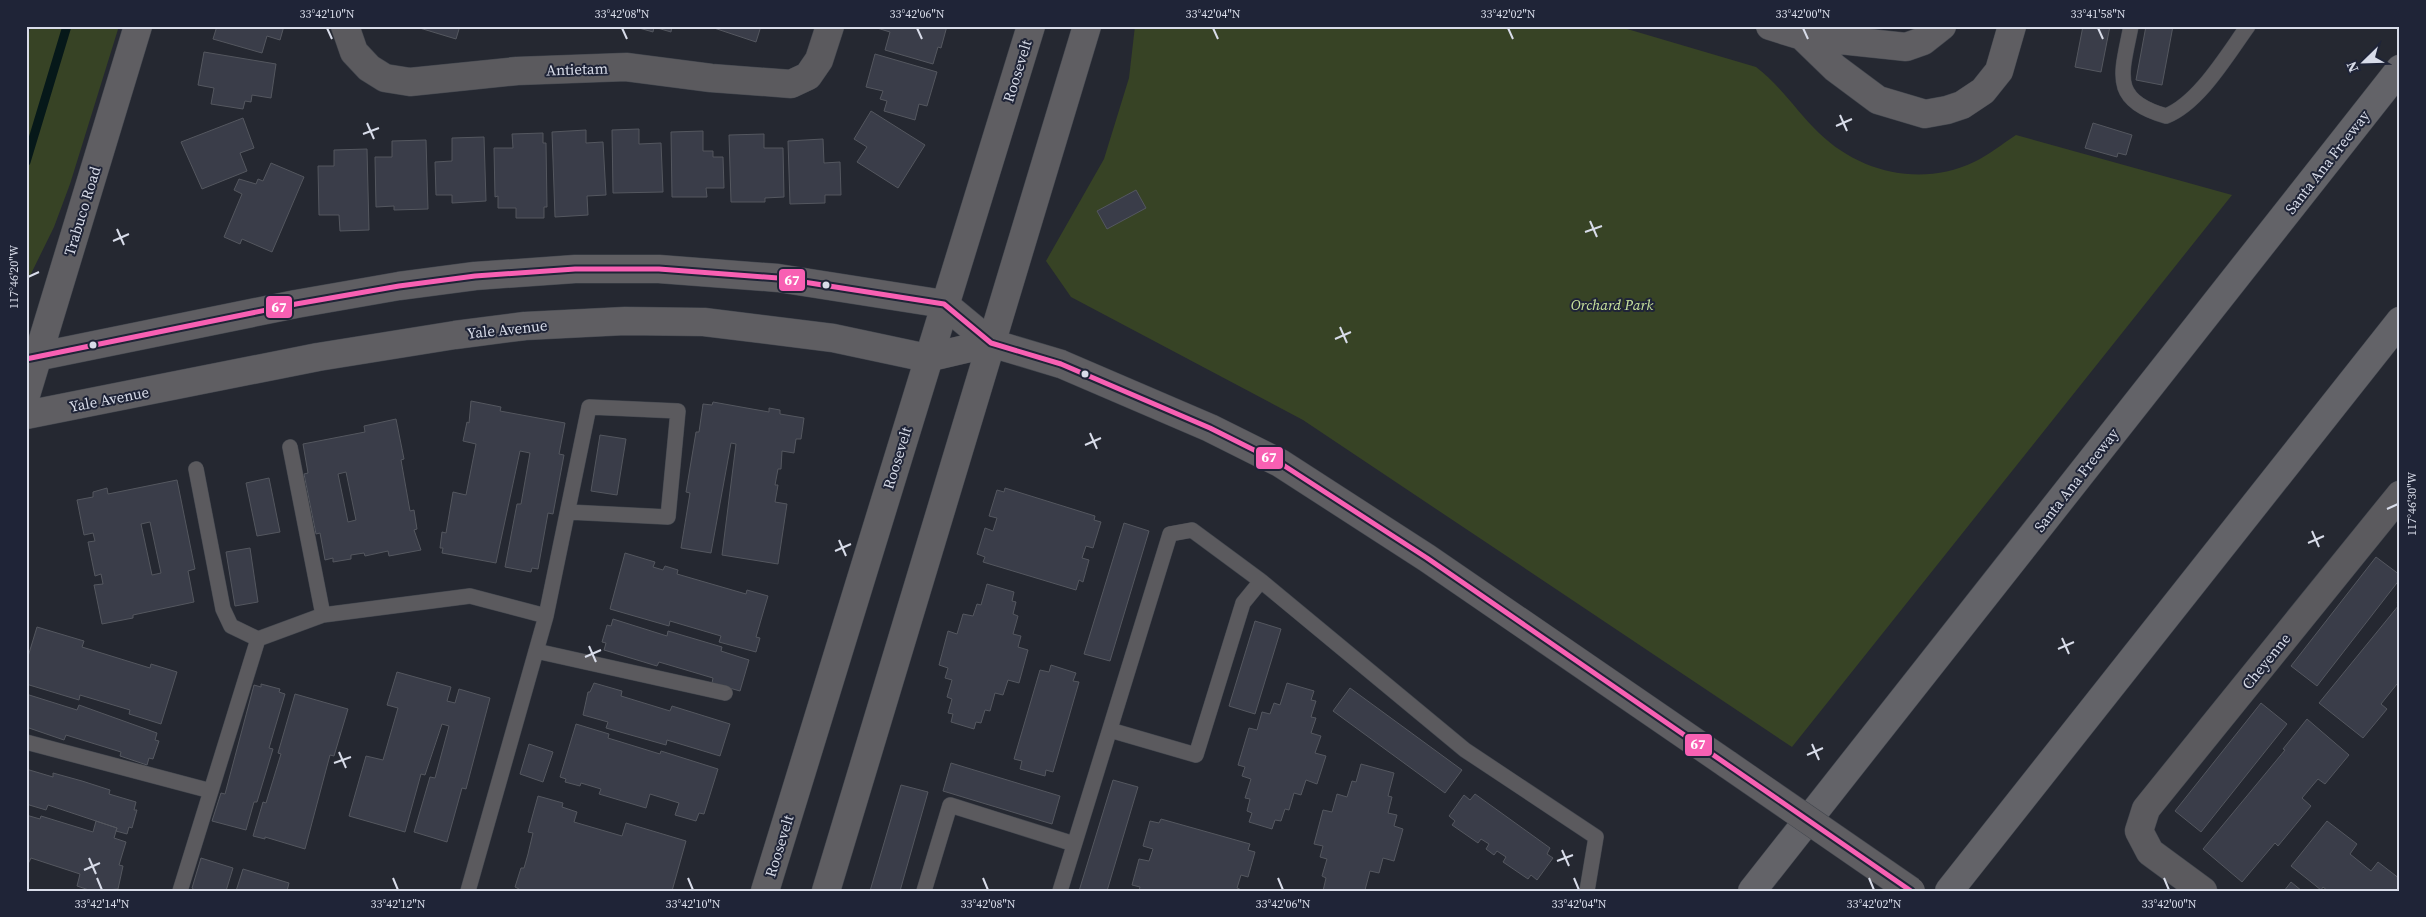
<svg xmlns="http://www.w3.org/2000/svg" width="2426" height="917" viewBox="0 0 2426 917" font-family="'Source Serif 4',serif">
	<rect width="100%" height="100%" fill="#252831"/>
	<path fill="#374325" d="M31,26H119L70,184L54,227L26,284V43Z
		M1135,26H1617L1756,67C1781,86 1797,112 1819,133C1860,173 1922,187 1974,162C1989,155 2002,144 2016,135L2232,195L1792,747L1303,420L1071,297L1046,261L1104,159L1129,78Z"/>
	<g fill="none" stroke-linecap="round" stroke-linejoin="round">
		<path stroke="#061819" stroke-width="9" d="M26,162L67,26"/>
	</g>
	<path fill="#3a3d49" stroke="#54575f" fill-rule="evenodd" d="M217,26H284L280,40L267,36L262,53L213,39Z
		M413,26H460L456,39Z
		M632,26H672L671,32L654,27L653,32Z
		M708,26H761L756,42Z
		M877,26H947L941,48L938,47L933,64L885,50L890,32L877,28Z
		M2083,26H2110L2101,72L2075,67Z
		M2146,26H2173L2162,85L2136,80Z
		M204,52L276,64L271,98L252,95L251,102L245,101L243,109L211,104L214,88L198,85Z
		M875,54L937,72L927,106L919,104L915,120L884,111L887,101L880,99L883,91L866,87Z
		M871,111L925,145L898,188L857,162L867,147L854,139Z
		M243,118L254,148L240,153L247,171L202,189L181,142Z
		M2093,123L2132,135L2126,155L2118,153L2117,157L2085,148Z
		M639,129V144L661,143L663,192L613,193L612,130Z
		M586,130V143L603,142L606,195L587,196L588,215L555,217L552,132Z
		M703,131V151H713V157H723L724,188H706L707,197H672L671,132Z
		M543,133V143H546L547,207H544V218H516V208H498V196L495,197L494,148H513L512,134Z
		M764,134V148H783L784,197L765,198V202H731L729,135Z
		M484,137L486,201L452,203V195H436L435,162L452,161V138Z
		M823,139L824,163L840,162L841,195H825V203L790,204L788,141Z
		M426,140L428,209L394,210V206L376,207L375,157H392V141Z
		M367,149L369,230L340,231L339,215H319L318,166H334V150Z
		M271,163L304,177L272,252L242,239L240,244L224,237L242,194L234,190L239,179L256,184L258,179L263,181Z
		M1136,190L1146,208L1107,229L1097,211Z
		M471,401L501,407L500,411L565,423L559,454L564,455L553,514L548,513L538,569L532,568L531,572L505,567L517,504H521L530,453L520,451L496,563L442,553L443,548H440L442,532L446,533L453,492L466,495L476,444L463,441L467,422L469,423Z
		M713,402L769,412V408L780,410V414L804,418L801,439H796L794,453L782,451L781,469H778L775,485H778L775,502L787,504L778,564L722,555L736,444L731,443L711,553L681,548L690,493L686,492L696,432H699L703,404L712,405Z
		M396,419L404,459L401,460L410,511L414,510L417,529L414,530L421,550L389,556L388,551L365,556L364,553L351,555V559L333,562V558L325,560L320,533L316,534L304,474L308,473L303,444L365,432L364,426ZM346,472L356,520L348,522L338,474Z
		M600,435L626,439L617,495L591,491Z
		M269,478L280,532L257,536L246,483Z
		M177,480L195,569L188,571L194,602L133,615V618L102,624L94,585L103,584L101,574L95,576L88,542L95,541L93,533L84,535L77,500L93,497V492L107,488L108,494ZM150,522L161,573L152,575L141,524Z
		M1005,488L1095,516L1094,520L1101,522L1093,548L1086,546L1082,558L1089,560L1083,582L1079,580L1076,590L983,562L985,557L977,554L985,528L993,531L997,518L989,516L997,490L1004,492Z
		M1124,523L1149,531L1110,661L1084,654Z
		M250,548L258,602L235,606L226,552Z
		M625,553L655,562L653,567L663,570L665,566L678,570L677,574L746,594L747,590L768,596L756,637L760,638L756,652L719,642L721,636L670,621L669,626L610,609Z
		M2376,557L2400,575V579L2317,686L2291,666Z
		M987,584L1014,592L1012,601L1016,602L1013,614L1018,616L1013,634L1021,636L1018,647L1028,650L1019,683L1008,680L1003,695L995,693L990,711L985,710L981,723L976,722L974,729L951,722L953,714L948,713L952,699L947,697L952,680L945,678L948,668L939,665L948,631L957,634L963,614L973,616L977,604L981,605Z
		M2400,599V687L2397,684L2381,704L2387,709L2363,738L2319,703L2399,605L2397,603Z
		M613,619L667,636L668,631L722,647L721,651L749,660L740,691L712,683L713,678L659,662L657,666L604,650L606,643L602,642L607,625L611,626Z
		M1255,621L1281,629L1255,714L1229,706Z
		M37,627L84,641L82,647L150,668L151,664L177,672L161,724L129,714L130,710L80,695L79,700L26,684V663Z
		M1051,665L1076,673L1073,681L1079,682L1053,772L1046,770L1045,776L1020,769L1022,761L1014,759L1040,670L1049,672Z
		M397,672L451,687L447,701L455,703L459,689L490,698L466,789L462,788L447,842L414,832L430,777L435,778L449,726L442,724L425,775L421,774L405,832L349,816L366,756L383,760L398,708L387,705Z
		M594,683L622,691L621,696L670,711L672,706L730,724L720,756L667,740L666,745L606,728L608,722L583,715L588,692H590Z
		M1287,683L1314,691L1311,700L1316,701L1311,717L1316,718L1311,733L1321,736L1315,753L1326,756L1317,784L1306,780L1301,795L1294,793L1289,810L1285,809L1281,821L1275,820L1272,829L1249,822L1252,813L1247,811L1250,799L1245,798L1251,779L1242,776L1245,767L1238,765L1249,728L1257,730L1262,712L1270,714L1274,703L1280,705Z
		M261,684L280,689L279,692L285,694L269,748L273,749L257,802H254L246,830L212,821L221,793L225,794L254,685L261,687Z
		M1350,688L1462,770L1445,793L1333,711Z
		M26,694L77,710L79,705L157,733L155,740L159,741L153,759L149,758L147,765L120,756L121,752L66,735L64,740L26,727Z
		M295,694L348,709L334,756L330,755L305,849L265,837V839L253,836L263,802L266,803L281,754L278,753Z
		M2261,703L2287,724L2201,832L2175,811Z
		M2307,719L2349,755L2325,784L2318,779L2302,798L2311,806L2278,846L2275,843L2242,882L2203,849L2285,750L2283,749Z
		M576,724L609,734L608,738L660,754L661,751L718,769L704,814L699,813L696,821L675,815L679,803L650,794L646,808L599,794L601,789L581,783L580,786L565,782L566,779L560,777Z
		M529,744L553,752L543,782L520,774Z
		M951,763L1060,796L1052,824L943,791Z
		M1361,764L1394,773L1388,796L1392,797L1388,813L1397,815L1394,826L1403,829L1394,861L1383,858L1379,873L1370,871L1365,890L1323,891L1326,878L1322,876L1327,859L1320,857L1323,846L1314,844L1323,810L1332,812L1337,794L1347,797L1352,781L1356,782Z
		M26,769L53,777V773L82,781L110,790L109,794L136,802L134,810H137L132,828L129,827L127,834L116,831L117,828L48,805L46,810L26,804Z
		M1113,780L1138,787L1107,891H1079Z
		M901,785L928,792L900,891H870Z
		M1475,794L1550,848L1547,854L1553,858L1537,880L1531,875L1528,879L1503,862L1506,857L1497,851L1494,855L1486,849L1489,844L1481,839L1478,843L1452,825L1455,821L1449,816L1464,795L1470,800Z
		M538,796L563,803L562,807L577,812L574,822L622,836L626,823L686,841L672,891H518L519,889L515,887L521,868H524L528,854L533,833L528,832Z
		M26,815L40,819L41,816L93,832L96,821L117,828L114,838L126,842L119,865L123,866L118,889L92,891L77,886L80,874L31,858L26,868Z
		M1161,819L1250,844L1248,850L1255,852L1248,877L1241,875L1237,888L1244,891H1139L1140,887L1132,885L1139,859L1149,861L1153,849L1143,846L1150,821L1159,823Z
		M2327,821L2357,844L2350,854L2371,871L2378,862L2400,879V891H2328L2323,887L2321,890L2291,866Z
		M201,858L233,868L226,891H196L192,888Z
		M243,869L289,883L287,891H236Z
		M2291,882L2302,891H2284Z"/>
	<g fill="none" stroke-linecap="round" stroke-linejoin="round">
		<defs>
			<path id="lane" d="M2131,26C2122,73 2109,100 2166,116C2199,103 2227,55 2248,26
				M290,447L323,615
				M196,469L223,609L231,626L258,639
				M546,616L589,407L678,411L668,517L568,512
				M536,651L725,693
				M1110,730L1196,755L1243,603L1261,581
				M26,742L211,791
				M180,891L258,639L323,615L470,596L546,616L468,891
				M924,891L950,805L1074,844
				M1060,891L1170,534L1192,530L1261,581L1465,750L1596,837L1587,891"/>
			<path id="street" d="M345,26L354,52L369,68L385,78L410,82L517,71L626,67L711,78L791,84L808,76L819,60L830,26
				M2203,891L2150,852L2139,831L2146,809L2400,495"/>
			<path id="secondary" d="M1770,26L1802,36L1906,47L1923,41L1942,26
				M1802,36L1835,68L1878,100L1925,114L1947,110L1962,105L1983,91L1999,71L2012,26
				M26,359L296,304L399,286L475,276L575,269H659L778,278L944,304L991,343L1061,364L1210,428L1280,463L1427,558L1727,764
				M26,395L138,26
				M26,415L318,357L455,335L525,326L625,321L704,322L833,338L927,358L991,343
				M765,891L1031,26
				M826,891L1087,26"/>
			<path id="highway" d="M1752,891L2400,69
				M1949,891L2400,321"/>
		</defs>
		<use href="#lane" stroke="#42464e" stroke-width="16"/>
		<use href="#street" stroke="#42464e" stroke-width="29"/>
		<use href="#secondary" stroke="#42464e" stroke-width="29"/>
		<use href="#highway" stroke="#42464e" stroke-width="29"/>
		<use href="#lane" stroke="#5b5a5e" stroke-width="15"/>
		<use href="#street" stroke="#5b5a5e" stroke-width="28"/>
		<use href="#secondary" stroke="#5f5e62" stroke-width="28"/>
		<use href="#highway" stroke="#636368" stroke-width="28"/>
		<defs>
			<path id="secondary-bridge" d="M1727,764L1911,891"/>
		</defs>
		<use href="#secondary-bridge" stroke="#42464e" stroke-width="29" stroke-linecap="butt"/>
		<use href="#secondary-bridge" stroke="#5f5e62" stroke-width="28"/>
		<defs>
			<path id="bus-1" d="M26,359L296,304L399,286L475,276L575,269H659L778,278L944,304L991,343L1061,364L1210,428L1280,463L1427,558L1911,891"/>
		</defs>
		<use href="#bus-1" stroke="#1f2437" stroke-width="9"/>
		<use href="#bus-1" stroke="#f860b3" stroke-width="5"/>
	</g>
	<path fill="none" stroke="#d8dce9" stroke-width="2" d="M327,28L332,39M622,28L627,39M917,28L922,39M1213,28L1218,39M1508,28L1513,39M1803,28L1808,39M2098,28L2103,39M1840,115L1847,131M367,123L374,139M1836,126L1852,119M363,134L379,128M1590,221L1597,237M117,229L124,245M1585,232L1602,226M113,241L129,234M28,277L39,272M1340,327L1347,343M1335,339L1351,332M1090,433L1097,449M1085,445L1101,438M2387,509L2398,504M2312,531L2319,547M839,540L846,556M2308,543L2324,536M835,551L851,544M2062,638L2069,654M589,646L596,662M2058,649L2074,642M585,657L601,650M1812,744L1819,760M339,752L346,768M1807,755L1823,748M334,763L351,757M1562,850L1569,866M89,858L96,874M1557,861L1573,855M84,870L100,863M97,878L102,890M393,878L398,890M688,878L693,890M983,878L988,890M1278,878L1283,890M1574,878L1579,890M1869,878L1874,890M2164,878L2169,890"/>
	<g fill="#d8dce9" stroke="#1f2437" stroke-width="2">
		<circle cx="826" cy="285" r="4.5"/>
		<circle cx="93" cy="345" r="4.5"/>
		<circle cx="1085" cy="374" r="4.5"/>
	</g>
	<g text-anchor="middle" dominant-baseline="central" stroke-width="4" stroke-linejoin="round" paint-order="stroke">
		<g font-size="15" fill="#d8dce9" stroke="#1f2437">
			<text transform="translate(577 69) rotate(-2)">Antietam</text>
			<text transform="translate(1017 71) rotate(-73)">Roosevelt</text>
			<text transform="translate(2327 162) rotate(-52)">Santa Ana Freeway</text>
			<text transform="translate(82 211) rotate(-73)">Trabuco Road</text>
			<text transform="translate(507 329) rotate(-6)">Yale Avenue</text>
			<text transform="translate(109 399) rotate(-11)">Yale Avenue</text>
			<text transform="translate(897 458) rotate(-73)">Roosevelt</text>
			<text transform="translate(2076 480) rotate(-52)">Santa Ana Freeway</text>
			<text transform="translate(2266 661) rotate(-51)">Cheyenne</text>
			<text transform="translate(779 846) rotate(-73)">Roosevelt</text>
		</g>
		<g font-size="15" font-style="italic" fill="#c8e29d" stroke="#1f2437">
			<text x="1612" y="304">Orchard Park</text>
		</g>
	</g>
	<g stroke="#1f2437" stroke-width="2">
		<rect x="778" y="268" width="28" height="24" rx="5" fill="#f860b3"/>
		<rect x="265" y="295" width="28" height="24" rx="5" fill="#f860b3"/>
		<rect x="1255" y="446" width="29" height="24" rx="5" fill="#f860b3"/>
		<rect x="1684" y="733" width="29" height="24" rx="5" fill="#f860b3"/>
	</g>
	<g font-size="14" text-anchor="middle" font-weight="bold" fill="#fff">
		<text x="792" y="285">67</text>
		<text x="279" y="312">67</text>
		<text x="1269" y="462">67</text>
		<text x="1698" y="749">67</text>
	</g>
	<rect width="2426" height="917" fill="none" stroke="#1f2437" stroke-width="55"/>
	<g transform="translate(2364 62) rotate(247)" stroke="#1f2437" stroke-width="4" paint-order="stroke">
	<path d="M0-4L9 19L0 12L-9 19Z" fill="#d8dce9"/>
	<text y="-8" font-size="14" font-weight="bold" text-anchor="middle" fill="#d8dce9">N</text>
	</g>
	<rect x="28" y="28" width="2370" height="862" fill="none" stroke="#d8dce9" stroke-width="2"/>
	<g font-size="12" text-anchor="middle" fill="#d8dce9">
		<text x="327" y="18">33°42'10"N</text>
		<text x="622" y="18">33°42'08"N</text>
		<text x="917" y="18">33°42'06"N</text>
		<text x="1213" y="18">33°42'04"N</text>
		<text x="1508" y="18">33°42'02"N</text>
		<text x="1803" y="18">33°42'00"N</text>
		<text x="2098" y="18">33°41'58"N</text>
		<text transform="translate(14 277) rotate(-90)" y="4">117°46'20"W</text>
		<text transform="translate(2412 504) rotate(-90)" y="4">117°46'30"W</text>
		<text x="102" y="908">33°42'14"N</text>
		<text x="398" y="908">33°42'12"N</text>
		<text x="693" y="908">33°42'10"N</text>
		<text x="988" y="908">33°42'08"N</text>
		<text x="1283" y="908">33°42'06"N</text>
		<text x="1579" y="908">33°42'04"N</text>
		<text x="1874" y="908">33°42'02"N</text>
		<text x="2169" y="908">33°42'00"N</text>
	</g>
</svg>
